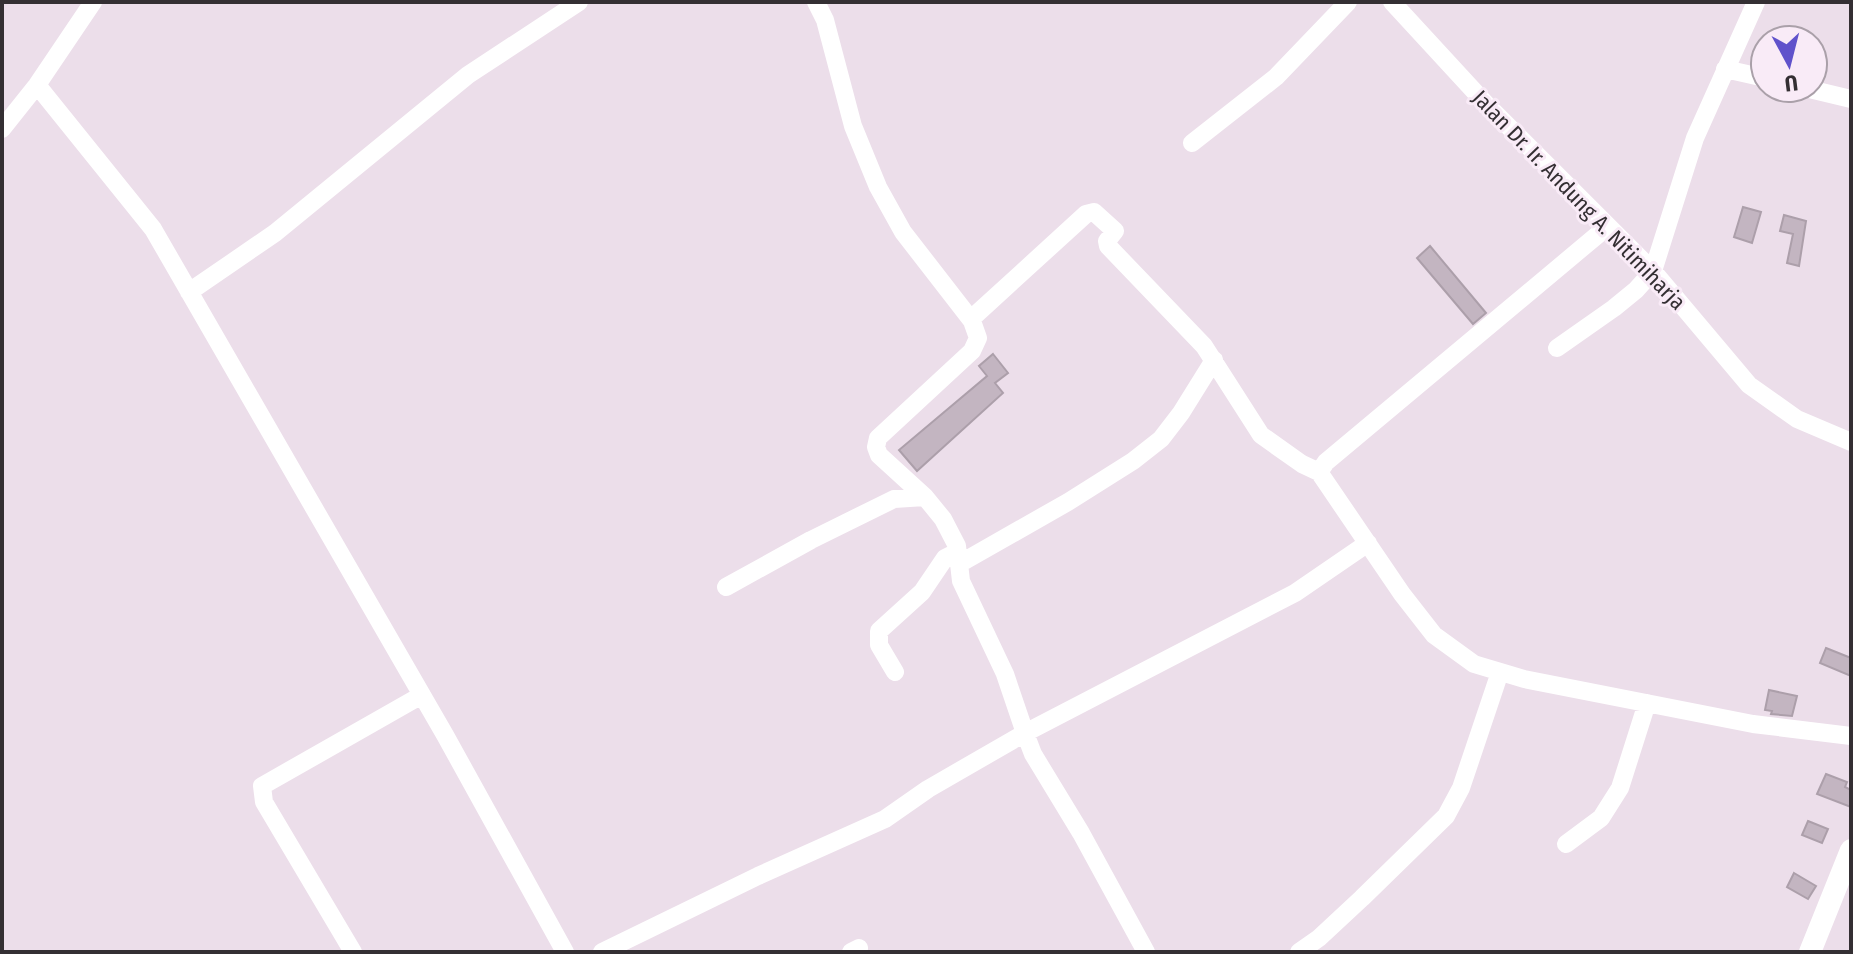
<svg xmlns="http://www.w3.org/2000/svg" width="1853" height="954" viewBox="0 0 1853 954" font-family="'Fira Sans Condensed',sans-serif">
	<rect width="100%" height="100%" fill="#ecdeea"/>
	<path fill="#c3b5c1" stroke="#ac9faa" stroke-width="2" d="M1743,207L1761,212L1752,243L1734,237Z
		M1784,215L1806,221L1799,266L1787,263L1793,234L1780,231Z
		M1430,246L1486,313L1473,324L1417,258Z
		M993,354L1008,373L995,383L1003,393L917,471L899,450L987,376L979,366Z
		M1826,648L1851,658V676L1820,663Z
		M1769,690L1797,696L1792,716L1771,714L1772,711L1765,710Z
		M1826,774L1847,782L1845,787L1851,790V807L1817,794Z
		M1808,821L1828,829L1822,843L1802,835Z
		M1794,873L1816,886L1808,899L1787,887Z"/>
	<g fill="none" stroke-linecap="round" stroke-linejoin="round">
		<path stroke="#fff" stroke-width="18" d="M1392,2L1486,104L1653,271L1749,385L1797,419L1851,442
			M1725,69L1765,78
			M37,85L153,229L445,735L565,952
			M1805,88L1851,99
			M2,129L37,85L93,2
			M1192,143L1276,77L1348,2
			M1607,227L1326,462L1319,472L1402,594L1434,635L1474,664L1524,679L1753,724L1851,736
			M189,292L275,233L468,75L579,2
			M971,319L1086,214L1094,212L1115,231L1107,241L1108,246L1204,346L1261,435L1302,464L1319,472
			M1557,348L1614,308L1636,290L1653,271L1695,138L1756,2
			M959,564L1068,502L1133,461L1161,439L1181,413L1214,360
			M726,587L811,540L894,499L925,497
			M895,672L879,645V631L922,592L945,558L957,552
			M1566,844L1601,818L1620,788L1647,703
			M353,952L264,802L262,786L422,695
			M602,952L758,876L885,819L928,789L1025,733L1005,674L961,581L957,546L943,519L925,497L879,455L876,447L878,438L972,351L978,338L972,321L903,232L878,187L853,126L825,20L816,2
			M851,952L859,948
			M1146,952L1081,833L1033,754L1025,733L1295,593L1368,543
			M1299,952L1319,938L1362,898L1446,816L1461,788L1500,672"/>
		<path stroke="#fff" stroke-width="22" d="M1810,952L1851,850"/>
	</g>
	<g text-anchor="middle" dominant-baseline="central" stroke-width="6" stroke-linejoin="round" paint-order="stroke">
		<g font-size="22" fill="#342f33" stroke="#f9ebf7">
			<text transform="translate(1579 200) rotate(46)">Jalan Dr. Ir. Andung A. Nitimiharja</text>
		</g>
	</g>
	<rect width="1853" height="954" fill="none" stroke="#342f33" stroke-width="8"/>
	<g transform="translate(1789 64) rotate(173)"><circle r="38" fill="#f9ebf7" stroke="#aaa0a9" stroke-width="2"/>
	<path d="M0-6L14 30L0 20L-14 30Z" fill="#6052cb"/>
	<text y="-12" font-size="22" font-weight="bold" text-anchor="middle" fill="#342f33">U</text>
	</g>
</svg>
